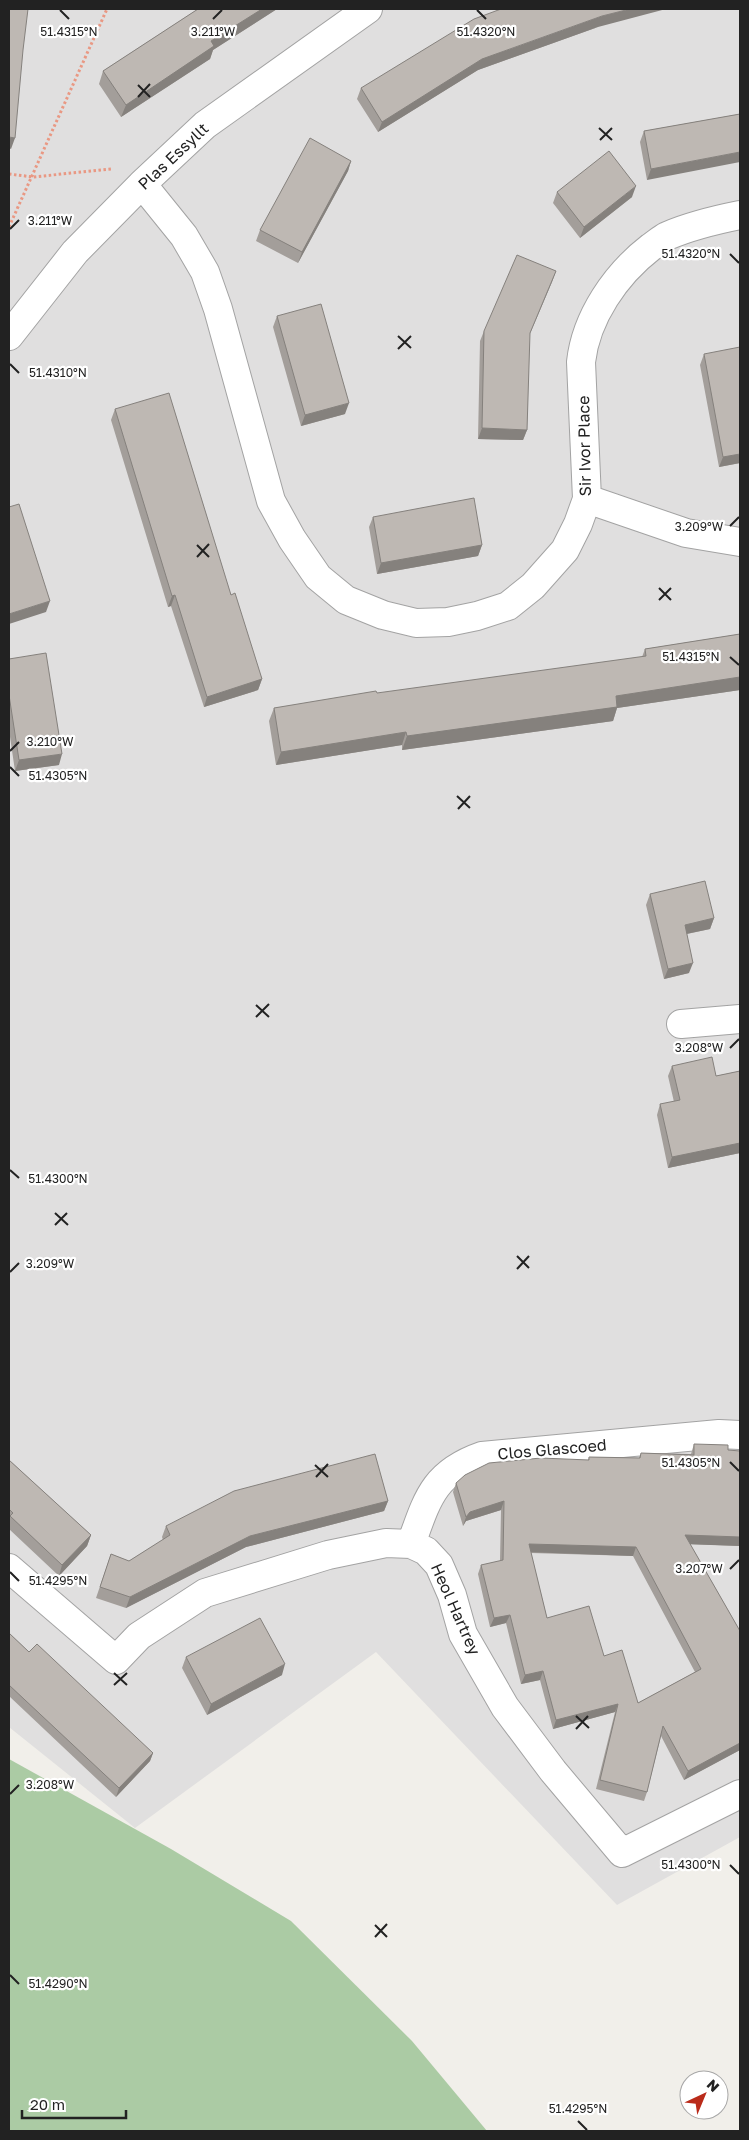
<svg xmlns="http://www.w3.org/2000/svg" width="749" height="2140" viewBox="0 0 749 2140" font-family="'Golos Text',sans-serif">
	<rect width="100%" height="100%" fill="#f1efea"/>
	<path fill="#e0dfdf" d="M9,9H740V1837L617,1905L376,1652L135,1828L9,1727Z"/>
	<path fill="#abcba4" d="M9,1759L171,1849L291,1921L412,2041L487,2131H9Z"/>
	<g fill="none" stroke-linecap="round" stroke-linejoin="round">
		<defs>
			<path id="minor" d="M142,184L184,236L205,272L218,309L271,501L292,539L318,577L346,600L383,615L416,623L448,622L477,616L508,606L533,586L565,550L578,524L587,499L581,362C586,317 616,274 651,247C656,244 661,239 667,236C690,226 715,220 740,215
				M9,336L75,252L142,184L205,125L368,9
				M587,499L686,533L740,542
				M681,1024L740,1019
				M411,1544C427,1500 433,1473 482,1456L719,1434L740,1435
				M9,1568L116,1660L139,1636L205,1593L328,1555L386,1543L411,1544L426,1551L439,1565L452,1595L463,1634L505,1707L553,1771L622,1853L740,1794"/>
		</defs>
		<use href="#minor" stroke="#a3a3a3" stroke-width="30"/>
		<path stroke="#e99883" stroke-width="3" stroke-dasharray="2.5 2.5" stroke-linecap="butt" d="M9,174L33,177L111,169
			M9,227L107,9"/>
		<use href="#minor" stroke="#fff" stroke-width="28"/>
	</g>
	<path fill="#a39e9a" fill-rule="evenodd" d="M198,9H277L213,50L210,59L121,117L99,84L103,71Z
		M598,27L478,70L378,132L357,99L361,88Z
		M740,114L647,180L640,142L644,131Z
		M351,161L348,171L298,263L256,241L260,230Z
		M557,192L632,197L580,238L553,203Z
		M556,271L529,334L527,430L523,440L478,439L480,341L484,331Z
		M277,316L345,414L301,426L273,327Z
		M704,354L740,463L719,467L700,365Z
		M115,409L231,595L262,679L258,690L204,707L171,606L168,607L111,420Z
		M373,517L482,545L478,556L377,574L369,527Z
		M740,634V690L617,708L613,721L402,750V745L276,765L269,721L274,708L642,657L645,649Z
		M9,659L59,765L15,771L9,730Z
		M650,894L714,918L710,929L687,934L689,973L664,979L646,905Z
		M672,1066L716,1076L740,1071V1153L668,1168L657,1115L660,1104L674,1102L668,1076Z
		M694,1444L728,1450L740,1546L690,1544L740,1631V1750L684,1780L661,1736L647,1792L644,1801L596,1789L615,1712L553,1729L540,1680L521,1684L506,1623L490,1627L478,1574L481,1565L500,1561L501,1510L466,1521L463,1526L453,1492L456,1483L588,1460L589,1457L639,1458L641,1453L691,1454ZM531,1553L633,1556L695,1672L638,1703L604,1656L547,1618Z
		M9,1460L91,1535L87,1546L59,1576L9,1529Z
		M388,1501L384,1511L246,1547L126,1608L96,1598L111,1554L129,1561L163,1540L162,1537L166,1526Z
		M9,1633L29,1652L153,1753L150,1761L116,1797L9,1696Z
		M186,1657L282,1675L207,1715L182,1668Z"/>
	<path fill="#85817d" d="M262,9H277L213,50L210,59L121,117L126,105L211,41Z
		M630,9H666L598,27L478,70L378,132L382,122L482,59L602,16Z
		M9,137L15,138L11,149L9,148Z
		M740,152V162L647,180L651,169Z
		M351,161L348,171L298,263L302,252Z
		M636,186L632,197L580,238L584,227Z
		M556,271L552,282L526,343L530,333Z
		M349,403L345,414L301,426L305,415Z
		M482,428L527,430L523,440L478,439Z
		M740,454V463L719,467L723,457Z
		M482,545L478,556L377,574L381,563Z
		M175,595L171,606L168,607L172,596Z
		M50,601L46,612L9,624V614Z
		M740,677V690L617,708L613,721L402,750L407,736L616,696Z
		M262,679L258,690L204,707L207,697Z
		M406,732L402,745L276,765L281,752Z
		M62,754L59,765L15,771L19,760Z
		M714,918L710,929L681,935L685,925Z
		M693,963L689,973L664,979L668,969Z
		M740,1143V1153L668,1168L672,1157Z
		M388,1501L384,1511L246,1547L126,1608L130,1597L250,1536Z
		M504,1501L501,1510L466,1521L463,1526L466,1517L470,1512Z
		M91,1535L87,1546L59,1576L62,1565Z
		M685,1535L740,1537V1546L682,1544Z
		M529,1544L636,1547L633,1556L526,1552Z
		M510,1615L506,1623L490,1627L494,1618Z
		M285,1664L282,1675L207,1715L211,1704Z
		M543,1671L540,1680L521,1684L525,1675Z
		M618,1704L615,1712L553,1729L556,1720Z
		M740,1743V1750L684,1780L688,1771Z
		M153,1753L150,1761L116,1797L119,1788Z"/>
	<path fill="#beb8b3" stroke="#85817d" fill-rule="evenodd" d="M9,9H28L23,50L15,138L9,137Z
		M198,9H262L211,41L214,46L126,105L103,71Z
		M501,9H630L602,16L482,59L382,122L361,88L474,19Z
		M740,114V152L651,169L644,131Z
		M310,138L351,161L302,252L260,230Z
		M609,151L636,186L584,227L557,192Z
		M517,255L556,271L530,333L527,430L482,428L484,331Z
		M321,304L349,403L305,415L277,316Z
		M740,347V454L723,457L704,354Z
		M169,393L231,595L235,593L262,679L207,697L175,595L172,596L115,409Z
		M474,498L482,545L381,563L373,517Z
		M19,504L50,601L9,614V507Z
		M740,634V677L616,696L617,707L407,736L406,732L281,752L274,708L376,691L377,693L646,656L645,649Z
		M46,653L62,754L19,760L9,695V659Z
		M705,881L714,918L685,925L693,963L668,969L650,894Z
		M712,1057L716,1076L740,1071V1143L672,1157L660,1104L680,1100L672,1066Z
		M694,1444L728,1445V1450L740,1451V1537L685,1535L740,1631V1743L688,1771L663,1726L647,1792L600,1780L618,1704L556,1720L543,1671L525,1675L510,1615L494,1618L481,1565L503,1560L504,1501L470,1512L466,1517L456,1483L465,1475L489,1463L541,1458L589,1460V1457L640,1458L641,1453L694,1455ZM529,1544L636,1547L701,1669L638,1703L622,1650L604,1656L589,1606L547,1618Z
		M375,1454L388,1501L250,1536L130,1597L100,1587L111,1554L129,1561L170,1535L166,1526L234,1491Z
		M9,1460L91,1535L62,1565L10,1516L13,1513L9,1509Z
		M260,1618L285,1664L211,1704L186,1657Z
		M9,1633L29,1652L37,1644L153,1753L119,1788L9,1685Z"/>
	<path fill="none" stroke="#222" stroke-width="2" d="M60,10L69,19M477,10L486,19M213,19L222,10M138,85L150,97M138,97L150,84M599,128L612,140M600,140L612,128M10,229L19,220M730,254L739,263M398,336L411,348M398,349L411,336M10,364L19,373M730,526L739,517M197,545L209,557M197,557L209,544M659,588L671,600M659,600L671,588M730,657L739,665M10,751L19,742M10,767L19,776M457,796L470,808M458,809L470,796M256,1005L269,1017M256,1017L269,1004M730,1048L739,1039M10,1170L19,1178M55,1213L68,1225M55,1225L67,1213M517,1256L529,1268M517,1269L529,1256M10,1272L19,1263M730,1462L739,1471M315,1465L328,1477M316,1477L328,1464M730,1569L739,1560M10,1572L19,1581M114,1673L127,1685M114,1685L127,1673M576,1716L589,1728M576,1729L588,1716M10,1794L19,1785M730,1865L739,1874M375,1925L387,1937M375,1937L387,1924M10,1975L19,1984M578,2121L587,2130"/>
	<g text-anchor="middle" dominant-baseline="central" stroke-width="4.5" stroke-linejoin="round" paint-order="stroke">
		<g font-size="16" fill="#222" stroke="#fff">
			<text transform="translate(173 156) rotate(-43)">Plas Essyllt</text>
			<text transform="translate(584 446) rotate(-91)">Sir Ivor Place</text>
			<text transform="translate(552 1449) rotate(-5)">Clos Glascoed</text>
			<text transform="translate(456 1609) rotate(66)">Heol Hartrey</text>
		</g>
	</g>
	<g font-size="12" text-anchor="middle" fill="#222" stroke="#fff" stroke-width="4.5" stroke-linejoin="round" paint-order="stroke">
		<text x="69" y="36">51.4315°N</text>
		<text x="486" y="36">51.4320°N</text>
		<text x="213" y="36">3.211°W</text>
		<text x="50" y="225">3.211°W</text>
		<text x="691" y="258">51.4320°N</text>
		<text x="58" y="377">51.4310°N</text>
		<text x="699" y="531">3.209°W</text>
		<text x="691" y="661">51.4315°N</text>
		<text x="50" y="746">3.210°W</text>
		<text x="58" y="780">51.4305°N</text>
		<text x="699" y="1052">3.208°W</text>
		<text x="58" y="1183">51.4300°N</text>
		<text x="50" y="1268">3.209°W</text>
		<text x="691" y="1467">51.4305°N</text>
		<text x="699" y="1573">3.207°W</text>
		<text x="58" y="1585">51.4295°N</text>
		<text x="50" y="1789">3.208°W</text>
		<text x="691" y="1869">51.4300°N</text>
		<text x="58" y="1988">51.4290°N</text>
		<text x="578" y="2113">51.4295°N</text>
	</g>
	<rect width="749" height="2140" fill="none" stroke="#222222" stroke-width="20"/>
	<g transform="translate(704 2095) rotate(44)"><circle r="24" fill="#ffffff" stroke="#a7a7a7"/>
	<path d="M0-4L9 19L0 12L-9 19Z" fill="#ba2b1a"/>
	<text y="-8" font-size="14" font-weight="bold" text-anchor="middle" fill="#222222">N</text>
	</g>
	<path d="M22 2110v8h104v-8" fill="none" stroke="#222222" stroke-width="2.5"/>
	<text x="30" y="2110" font-size="15" fill="#222222" stroke="#ffffff" stroke-width="4" paint-order="stroke">20 m</text>
</svg>
